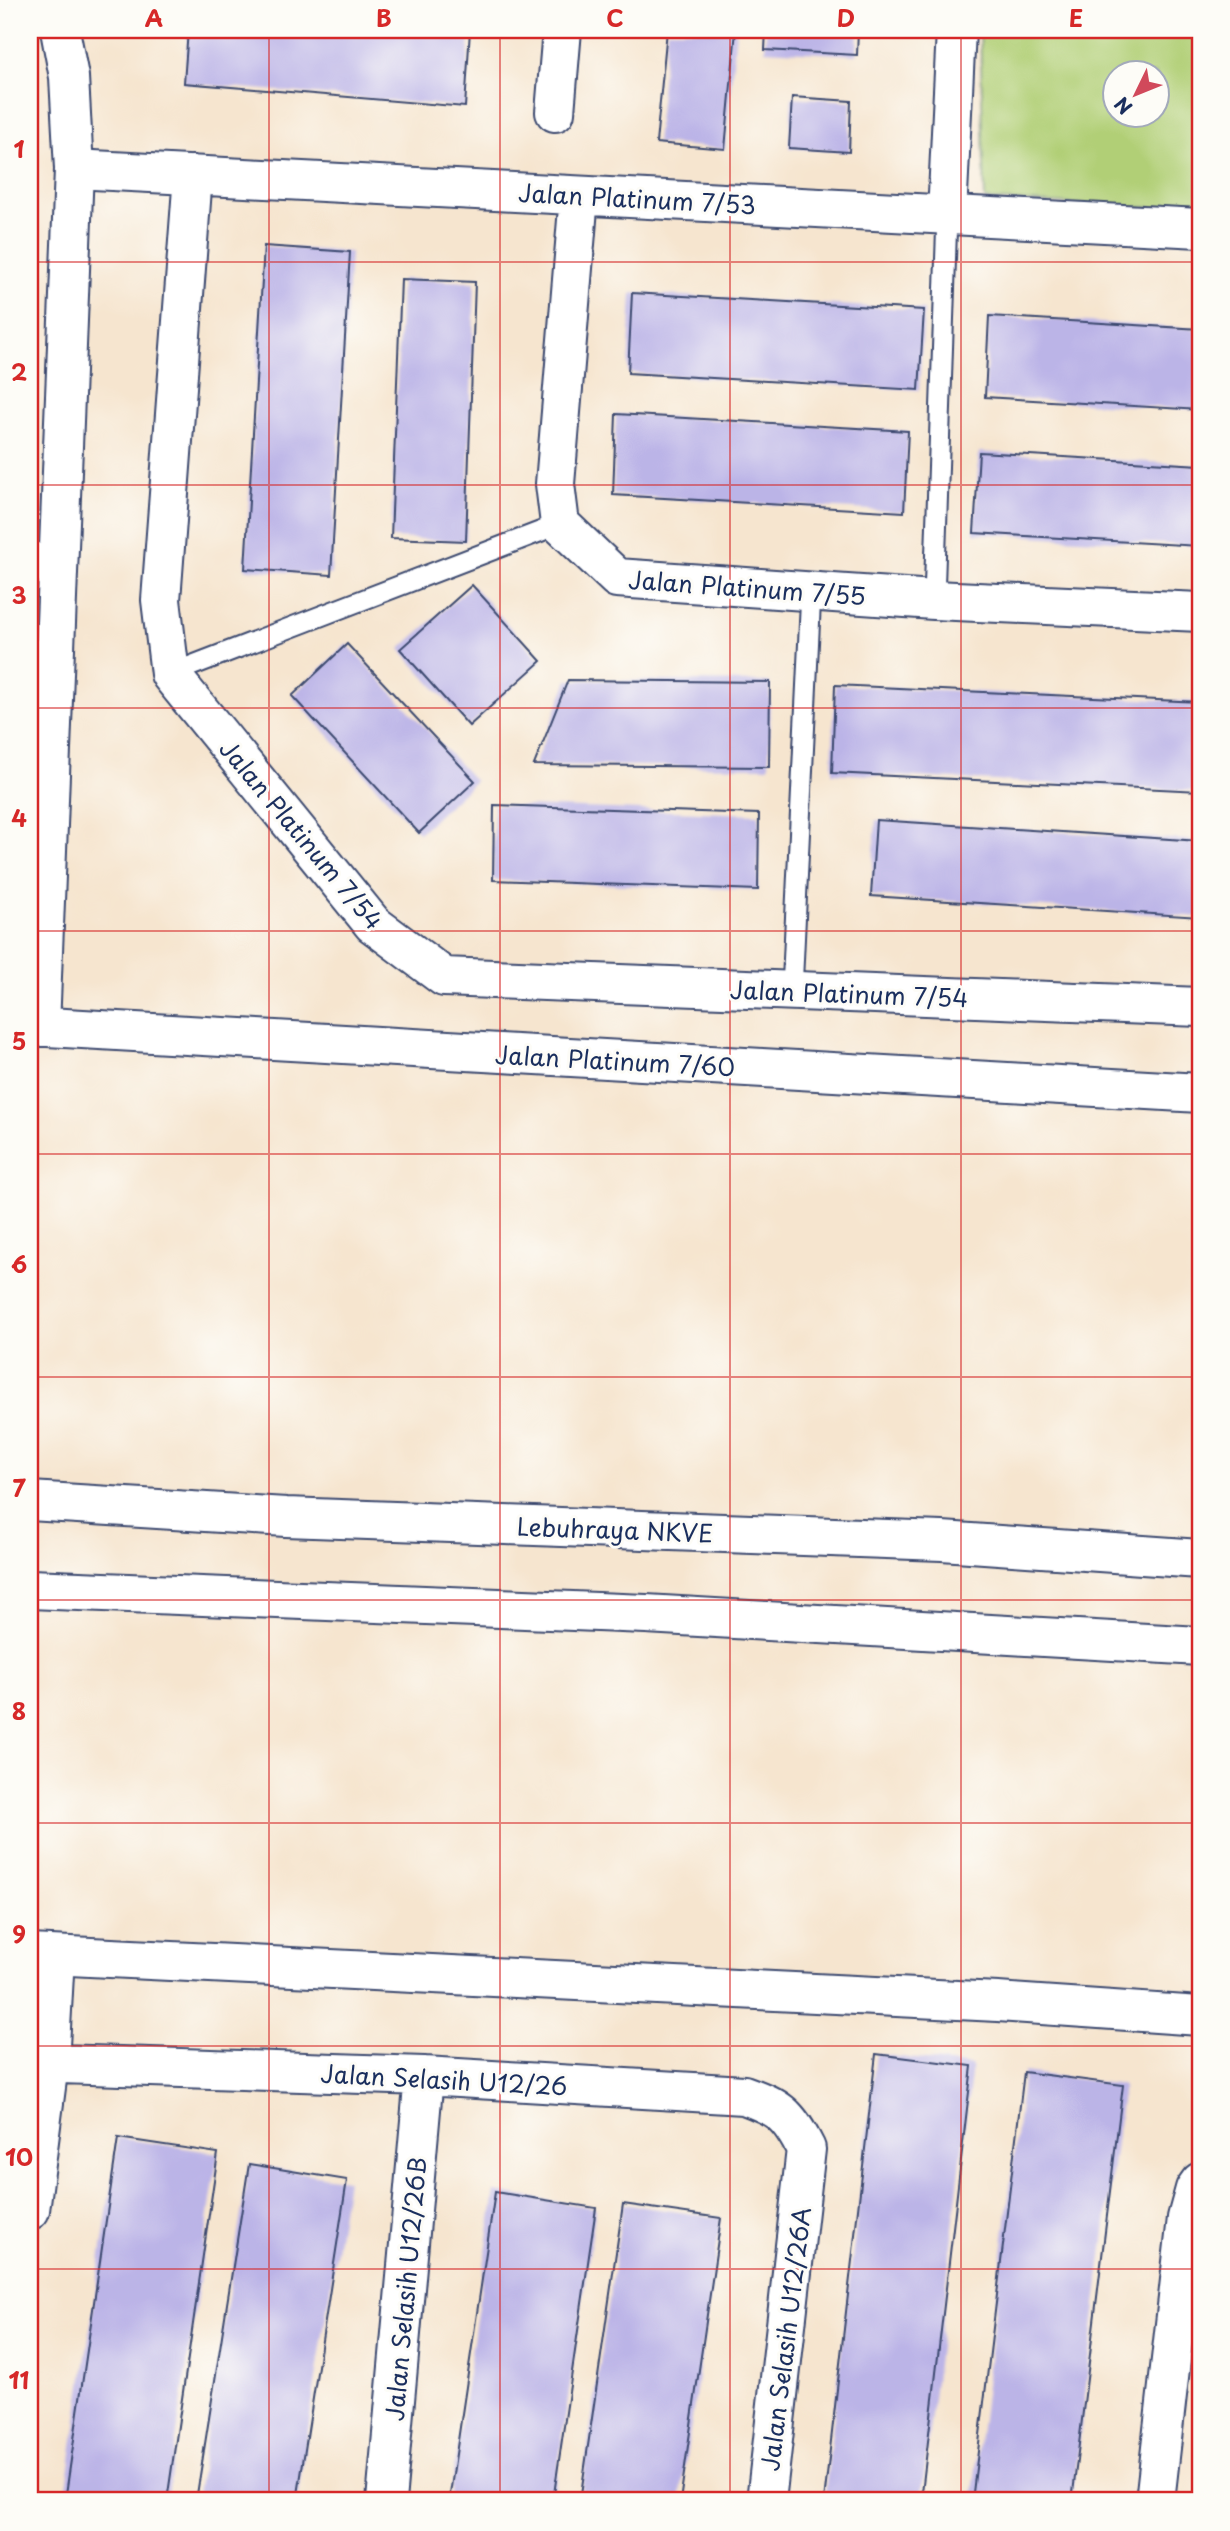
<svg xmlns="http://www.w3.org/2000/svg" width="1230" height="2531" viewBox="0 0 1230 2531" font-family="'Playpen Sans',sans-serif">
	<rect width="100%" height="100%" fill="#fdfcf7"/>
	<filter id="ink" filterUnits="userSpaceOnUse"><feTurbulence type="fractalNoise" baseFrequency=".0143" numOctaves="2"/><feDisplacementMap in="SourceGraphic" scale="14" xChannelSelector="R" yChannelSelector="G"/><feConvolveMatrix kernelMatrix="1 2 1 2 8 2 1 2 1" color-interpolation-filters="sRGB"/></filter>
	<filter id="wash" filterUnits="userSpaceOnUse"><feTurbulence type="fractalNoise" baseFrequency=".00686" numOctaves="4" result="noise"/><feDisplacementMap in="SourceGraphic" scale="28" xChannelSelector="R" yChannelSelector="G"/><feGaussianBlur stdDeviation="1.57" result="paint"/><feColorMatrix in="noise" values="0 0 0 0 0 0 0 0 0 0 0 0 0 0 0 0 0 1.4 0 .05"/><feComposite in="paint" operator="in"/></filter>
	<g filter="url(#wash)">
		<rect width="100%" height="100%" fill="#f6e5cf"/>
		<path fill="#b1cf76" stroke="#667f6a" stroke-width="2" fill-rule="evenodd" d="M980,30H1200V210L985,200ZM1114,74H1156V116H1114Z"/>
		<g id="blocks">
			<path fill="#bbb4e7" d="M188,30H470L465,107L184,83Z
				M667,30H736L725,149L656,143Z
				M766,30H858L857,55L765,50Z
				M792,97L851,101L849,152L789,148Z
				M264,246L350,252L331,575L245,569Z
				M401,279L475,282L466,541L391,538Z
				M632,293L924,310L919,390L628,373Z
				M989,316L1200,329V410L985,397Z
				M616,414L908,431L904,512L613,495Z
				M979,452L1200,465V546L974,533Z
				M472,585L541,661L469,726L400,649Z
				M347,644L475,781L419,833L292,696Z
				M568,680L770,682L769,767L534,765Z
				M835,685L1200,702V791L832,773Z
				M494,805L759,814L758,890L493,880Z
				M876,820L1200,841V917L871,896Z
				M876,2054L972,2066L921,2501H824Z
				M1024,2072L1123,2085L1072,2501H972Z
				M118,2138L218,2153L167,2501H65Z
				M249,2164L347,2180L297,2501H196Z
				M495,2192L596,2208L553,2501H449Z
				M623,2204L721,2218L680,2501H580Z"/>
		</g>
	</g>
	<g filter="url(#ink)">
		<use href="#blocks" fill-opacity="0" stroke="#3c4a6f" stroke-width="2"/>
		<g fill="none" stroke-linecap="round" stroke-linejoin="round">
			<defs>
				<path id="lane" d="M934,600L947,215
					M170,674L560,524
					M792,991L811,591"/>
				<path id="street" d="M555,112L562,30
					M74,169L1200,228
					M193,175L161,600L170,674L373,924L444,977L1200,1007
					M579,196L555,484L560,524L617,578L934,600L1200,612
					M947,215L956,30
					M30,561L58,565
					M30,2063L424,2076L744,2095C780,2108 788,2114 806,2149L766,2501
					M30,2210L49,2064L55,1956
					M386,2501L424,2076
					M1155,2501L1187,2218L1195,2189L1200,2182"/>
				<path id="secondary" d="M30,1026L1200,1093
					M40,1027L74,169L69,77L60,30
					M30,1954L998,2002L1200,2016"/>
				<path id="highway" d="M30,1501L286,1517L942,1541L1200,1559
					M30,1589L646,1614L1200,1646"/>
			</defs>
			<use href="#lane" stroke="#3c4a6f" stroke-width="23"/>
			<use href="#street" stroke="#3c4a6f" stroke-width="42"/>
			<use href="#secondary" stroke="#3c4a6f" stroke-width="42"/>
			<use href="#highway" stroke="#3c4a6f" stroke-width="42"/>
			<use href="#lane" stroke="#fff" stroke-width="19"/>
			<use href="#street" stroke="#fff" stroke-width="38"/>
			<use href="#secondary" stroke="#fff" stroke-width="38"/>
			<use href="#highway" stroke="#fff" stroke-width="38"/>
		</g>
	</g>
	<path fill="none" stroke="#d62828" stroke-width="2" stroke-opacity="0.55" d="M269,30V2501M500,30V2501M730,30V2501M961,30V2501M30,262H1200M30,485H1200M30,708H1200M30,931H1200M30,1154H1200M30,1377H1200M30,1600H1200M30,1823H1200M30,2046H1200M30,2269H1200"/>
	<g text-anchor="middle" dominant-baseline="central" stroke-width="6" stroke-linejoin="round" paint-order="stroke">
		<g font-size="24" fill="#1b2f5e" stroke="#fdfcf7">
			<text transform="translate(637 198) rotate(3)">Jalan Platinum 7/53</text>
			<text transform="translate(747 587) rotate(4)">Jalan Platinum 7/55</text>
			<text transform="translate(302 834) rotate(50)">Jalan Platinum 7/54</text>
			<text transform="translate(849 993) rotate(2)">Jalan Platinum 7/54</text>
			<text transform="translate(615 1060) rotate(3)">Jalan Platinum 7/60</text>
			<text transform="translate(615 1529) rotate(2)">Lebuhraya NKVE</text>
			<text transform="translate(444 2079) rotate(3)">Jalan Selasih U12/26</text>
			<text transform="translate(405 2289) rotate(-85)">Jalan Selasih U12/26B</text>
			<text transform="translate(785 2339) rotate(-83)">Jalan Selasih U12/26A</text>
		</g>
	</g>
	<rect width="1230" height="2531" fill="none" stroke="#fdfcf7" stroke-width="77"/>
	<g transform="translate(1136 94) rotate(227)"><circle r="33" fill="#fdfcf7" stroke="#a3aaba" stroke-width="2"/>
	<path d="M0-5L12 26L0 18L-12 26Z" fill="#d1495b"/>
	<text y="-10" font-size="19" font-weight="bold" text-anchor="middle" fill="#1b2f5e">N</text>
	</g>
	<rect x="38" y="38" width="1154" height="2454" fill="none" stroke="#d62828" stroke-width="2.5"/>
	<g font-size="23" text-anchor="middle" font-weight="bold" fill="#d62828">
		<text x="154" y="27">A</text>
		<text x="384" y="27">B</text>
		<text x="615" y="27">C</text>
		<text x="846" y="27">D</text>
		<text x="1076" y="27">E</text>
		<text x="19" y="158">1</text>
		<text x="19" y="381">2</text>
		<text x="19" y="604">3</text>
		<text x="19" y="827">4</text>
		<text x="19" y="1050">5</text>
		<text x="19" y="1273">6</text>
		<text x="19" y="1497">7</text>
		<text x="19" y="1720">8</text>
		<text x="19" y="1943">9</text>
		<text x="19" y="2166">10</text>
		<text x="19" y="2389">11</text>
	</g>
</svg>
